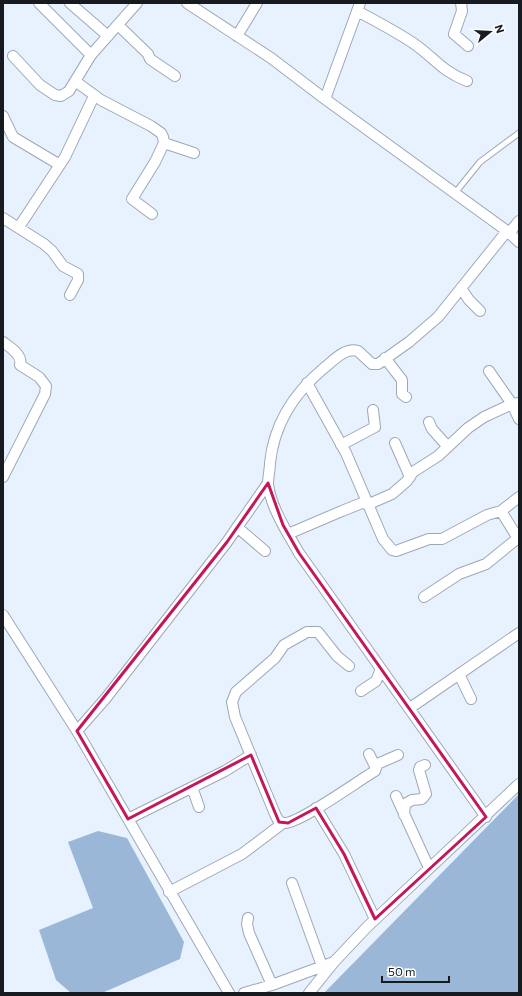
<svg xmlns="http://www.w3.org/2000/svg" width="522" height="996" viewBox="0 0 522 996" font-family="Commissioner,sans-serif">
	<rect width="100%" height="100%" fill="#e8f2fe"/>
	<path fill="#9bb7d8" d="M519,794V993H324Z
		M98,831L127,838L184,942L180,959L102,993H71L56,980L39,930L93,908L68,842Z"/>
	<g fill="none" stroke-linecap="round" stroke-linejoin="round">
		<defs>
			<path id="lane" d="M455,193L480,162L519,133"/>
			<path id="street" d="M39,3L91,55
				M70,3L108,36
				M187,3L271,58L325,99L507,231L519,242
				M461,3L462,11L454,34L468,46
				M357,11C376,21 395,31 413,43C435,58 441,71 467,81
				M118,25L148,54L150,59L175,76
				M237,36L257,3
				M13,56L40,85L55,95L61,96L69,91L91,55L137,3
				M75,81L101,100L151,126L161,133L163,137L164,143L155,162L132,199L152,214
				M325,99L360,3
				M3,116L13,137L60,165
				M164,143L194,153
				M3,218L44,244L52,251L63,266L78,274V280L70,295
				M19,227L65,157L94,96
				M509,233L519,221
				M461,288L469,300L480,311
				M3,342C10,347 23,355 20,365L39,377L46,386L45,394L3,477
				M385,358L402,380V394L406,397
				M489,371L512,404L519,403
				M307,383L346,453L383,539L392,550L396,551L429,539H442L487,515L501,511L519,497
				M429,422L432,429L448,447
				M395,443L410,477
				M341,445L375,427L373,410
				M501,511L519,540
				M237,527L265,551
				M288,534L342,511L362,503L369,504L392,494L407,481L413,472L438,456L468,428L484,417L512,404L519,419
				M424,597L459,574L486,564L518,538
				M3,615L77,731L229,993
				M349,666L337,656L318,632H307L284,645L275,658L236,692L232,702L235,717L275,814C277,818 278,822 283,823C298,825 359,780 375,771L376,768L369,754
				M459,674L471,699
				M361,691L376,681L381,669
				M410,708L519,633
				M77,731L106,698L227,542L268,483
				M375,765L398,755
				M192,787L199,807
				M396,796L429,868
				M316,808L344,854L375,919
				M404,815L405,804L412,800L422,799L426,794L419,770L420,767L425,765
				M486,817L299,553C287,532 271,508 268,484C268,477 270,469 270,463C274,423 294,393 324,368C333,361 345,347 358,351L372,364H378L409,342L438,317L507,231
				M128,819L225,771L251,755
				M292,883L322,966
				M169,892L242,854L283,823
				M248,918L247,924L249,933L272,985
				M244,993L272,985L334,962
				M309,993L334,962L367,927L519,784"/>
		</defs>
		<use href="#lane" stroke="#9da8b7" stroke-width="7"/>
		<use href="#street" stroke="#9da8b7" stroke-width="12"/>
		<use href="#lane" stroke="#fff" stroke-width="5"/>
		<use href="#street" stroke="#fff" stroke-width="10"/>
	</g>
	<path fill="none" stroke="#c2185b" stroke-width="3" stroke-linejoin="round" d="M268,483L283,525L299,553L486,817L375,919L344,854L316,808L288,823L279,822L251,755L128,819L77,731L227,542Z"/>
	<rect width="522" height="996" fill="none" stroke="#171b20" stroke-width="8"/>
	<g transform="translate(490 32) rotate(72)" stroke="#fefefe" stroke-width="3" paint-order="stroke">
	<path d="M0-3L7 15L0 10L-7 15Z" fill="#171b20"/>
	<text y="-6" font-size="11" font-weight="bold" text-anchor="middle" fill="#171b20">N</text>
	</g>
	<path d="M382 976v6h67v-6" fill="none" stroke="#171b20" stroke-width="2"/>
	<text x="388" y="976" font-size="12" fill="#171b20" stroke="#fefefe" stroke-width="3" paint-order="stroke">50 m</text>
</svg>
